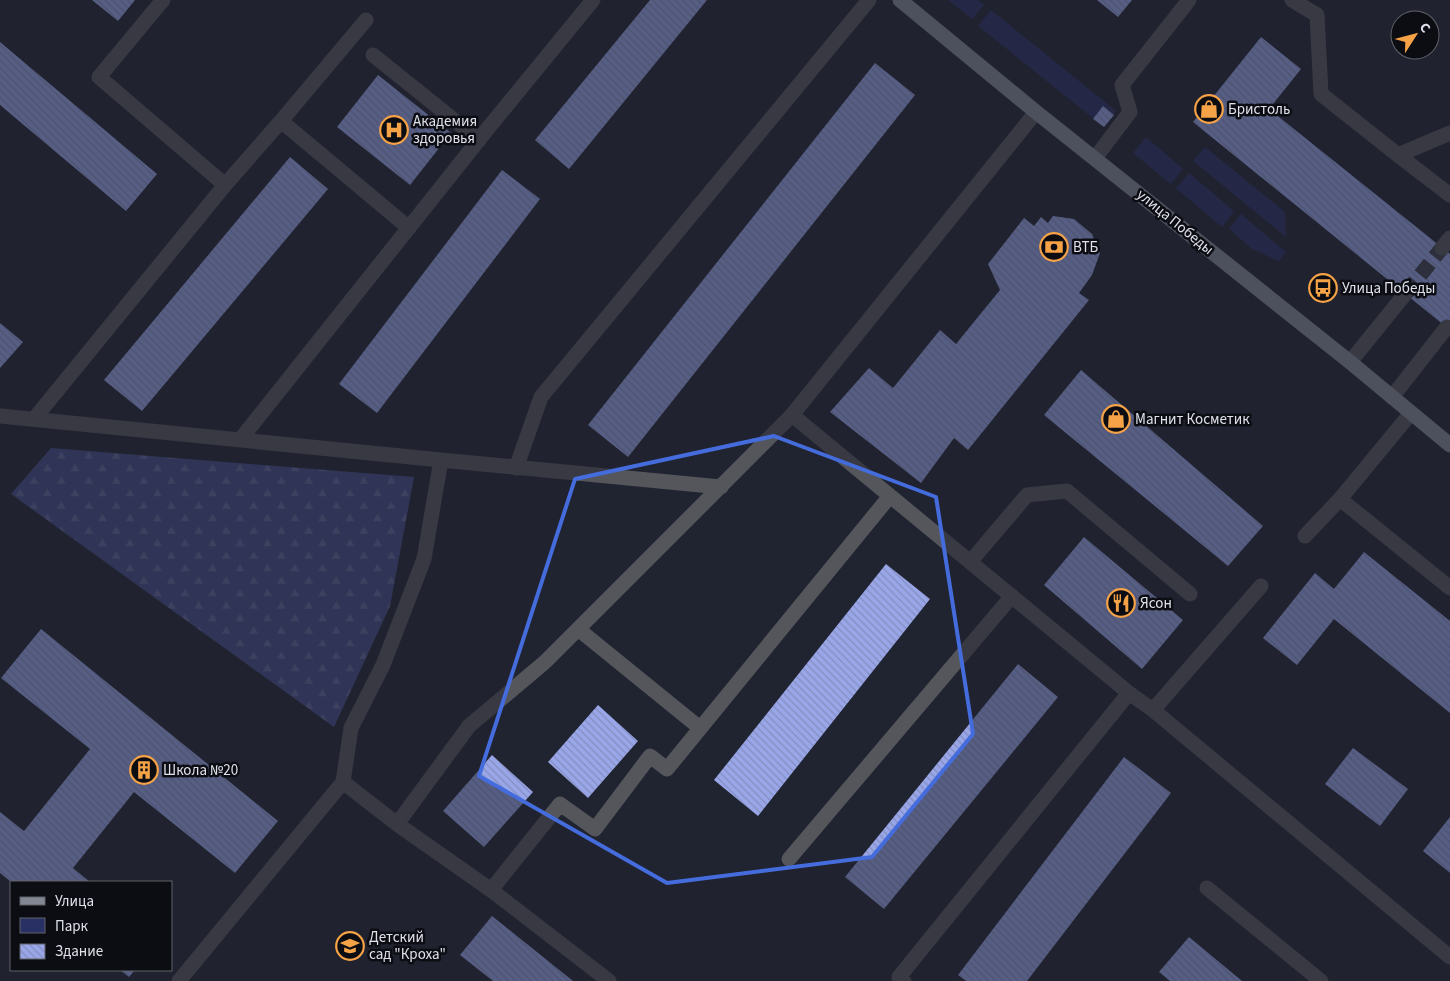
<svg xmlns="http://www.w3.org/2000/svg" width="1450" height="981" viewBox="0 0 1450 981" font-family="'Source Sans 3',sans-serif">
	<defs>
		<pattern id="forest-firs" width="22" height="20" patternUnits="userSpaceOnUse" patternTransform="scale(1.25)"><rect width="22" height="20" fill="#444d88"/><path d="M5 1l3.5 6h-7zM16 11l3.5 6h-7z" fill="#5f6699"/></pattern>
		<pattern id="building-back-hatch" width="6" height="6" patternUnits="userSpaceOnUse" patternTransform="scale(1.25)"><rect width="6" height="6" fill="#99a6e8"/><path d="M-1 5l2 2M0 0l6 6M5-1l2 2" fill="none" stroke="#848ec0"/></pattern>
	</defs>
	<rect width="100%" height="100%" fill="#202330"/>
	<path fill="#293063" d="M948,0H978L984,5L972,19Z
		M991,10L1116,111L1104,127L978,26Z
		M1146,137L1183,169L1171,184L1133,153Z
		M1205,147L1285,212L1286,237L1193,161Z
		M1189,173L1234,211L1222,227L1176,188Z
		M1241,214L1286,252L1279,261L1252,249L1229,229Z"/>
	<path fill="url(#forest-firs)" d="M51,448L414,477L390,606L334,727L11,494Z"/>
	<path fill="url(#building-back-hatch)" d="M92,0H135L118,21Z
		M650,0H707L569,169L535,140Z
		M1097,0H1132L1118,17Z
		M1261,37L1301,69L1269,109L1450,254V330L1193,122Z
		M0,42L157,174L126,211L0,105Z
		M875,63L915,95L628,457L588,425Z
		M378,75L451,133L410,185L337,127Z
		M1103,106L1114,115L1104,127L1093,119Z
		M290,157L328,189L142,411L104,380Z
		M502,170L540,199L377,413L339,384Z
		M1053,216L1074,219L1092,234L1100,253L1092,275L1079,293L1089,300L968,450L954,438L921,483L830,412L869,368L893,388L940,330L956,344L1000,290L988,264L1024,218L1034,226L1041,217L1048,223Z
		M0,323L23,342L0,368Z
		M1081,370L1263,526L1228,566L1044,415Z
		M1084,537L1183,620L1142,669L1044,585Z
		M1364,552L1450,621V713L1334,619L1297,665L1263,638L1315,573L1334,589Z
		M886,564L930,599L758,816L714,780Z
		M41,629L278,821L235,873L134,792L73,868L90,882H11L0,873V812L24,831L90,749L1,678Z
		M1018,664L1058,697L884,909L845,877Z
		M598,705L638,741L588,798L548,762Z
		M1353,748L1408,789L1380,826L1325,784Z
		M492,755L533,792L484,847L443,811Z
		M1124,757L1171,793L1027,981H966L958,975Z
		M1450,817V873L1423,851Z
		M492,916L573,981H493L460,955Z
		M1189,937L1242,981H1170L1159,972Z
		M120,970H135L129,977Z"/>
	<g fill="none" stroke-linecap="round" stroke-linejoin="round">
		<path stroke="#3d404c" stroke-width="15" stroke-dasharray="15 8" stroke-linecap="butt" d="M1406,293L1442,248"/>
		<path stroke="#54565c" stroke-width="15" d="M1292,0L1317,15L1321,94L1398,155L1450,195
			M373,55L479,140
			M281,121L366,20
			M1398,155L1450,133
			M1095,158L1130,112L1122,85L1189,0
			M225,185L281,121L409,228
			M1442,248L1450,238
			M1350,362L1406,293
			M1392,397L1447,327
			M792,415L1129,693L1153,710L1450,957
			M0,416L441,460L721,487
			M34,419L225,185L99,77L163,0
			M240,440L489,127L593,0
			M516,468L541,397L869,0
			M1340,499L1450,588
			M1305,536L1340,499L1411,413
			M970,562L1027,495L1067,491L1190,594
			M578,629L700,728
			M1153,710L1261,586
			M343,782L397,824L491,890L609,981
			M397,824L469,726L545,662L792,415L1036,112
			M789,859L1012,596
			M1207,888L1321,981
			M491,890L560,804L595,829L650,756L667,769L890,496
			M179,981L343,782L351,728L383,665L424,559L441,460
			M904,981L899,977L1129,693"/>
		<path stroke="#838794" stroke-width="15" d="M900,0L1036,112L1350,362L1450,445"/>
	</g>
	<path d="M0 0H1450V981H0ZM774,436L936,497L973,734L872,857L667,883L479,776L575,479Z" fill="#202330" fill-opacity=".55" fill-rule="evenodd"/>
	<path fill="none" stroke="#446cdc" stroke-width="4" stroke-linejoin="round" d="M774,436L936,497L973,734L872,857L667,883L479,776L575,479Z"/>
	<defs>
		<symbol id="shop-ring" viewBox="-11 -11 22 22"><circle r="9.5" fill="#0c0d13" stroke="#f6a247" stroke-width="1.5"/><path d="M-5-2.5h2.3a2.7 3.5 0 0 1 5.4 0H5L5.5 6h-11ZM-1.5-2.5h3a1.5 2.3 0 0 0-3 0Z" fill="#f6a247"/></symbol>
		<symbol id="hospital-ring" viewBox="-11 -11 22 22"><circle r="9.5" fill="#0c0d13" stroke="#f6a247" stroke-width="1.5"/><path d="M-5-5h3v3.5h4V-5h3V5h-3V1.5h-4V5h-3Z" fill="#f6a247"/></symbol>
		<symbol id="bank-ring" viewBox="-11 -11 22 22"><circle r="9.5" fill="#0c0d13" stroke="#f6a247" stroke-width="1.5"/><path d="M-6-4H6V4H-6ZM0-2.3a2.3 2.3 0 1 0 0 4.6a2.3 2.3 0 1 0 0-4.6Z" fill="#f6a247"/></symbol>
		<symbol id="bus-ring" viewBox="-11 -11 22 22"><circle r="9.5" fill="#0c0d13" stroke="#f6a247" stroke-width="1.5"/><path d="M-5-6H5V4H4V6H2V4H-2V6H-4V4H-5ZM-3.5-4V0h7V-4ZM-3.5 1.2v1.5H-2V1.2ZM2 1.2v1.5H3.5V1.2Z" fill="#f6a247"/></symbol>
		<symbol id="restaurant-ring" viewBox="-11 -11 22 22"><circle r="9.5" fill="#0c0d13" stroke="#f6a247" stroke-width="1.5"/><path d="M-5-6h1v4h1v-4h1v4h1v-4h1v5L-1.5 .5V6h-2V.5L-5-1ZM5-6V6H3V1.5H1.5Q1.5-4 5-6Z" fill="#f6a247"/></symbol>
		<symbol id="building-ring" viewBox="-11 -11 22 22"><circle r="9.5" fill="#0c0d13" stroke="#f6a247" stroke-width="1.5"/><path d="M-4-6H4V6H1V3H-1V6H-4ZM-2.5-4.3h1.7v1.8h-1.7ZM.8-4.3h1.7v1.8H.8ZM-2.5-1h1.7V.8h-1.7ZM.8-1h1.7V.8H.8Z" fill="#f6a247"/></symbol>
		<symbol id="school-ring" viewBox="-11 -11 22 22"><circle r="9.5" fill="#0c0d13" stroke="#f6a247" stroke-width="1.5"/><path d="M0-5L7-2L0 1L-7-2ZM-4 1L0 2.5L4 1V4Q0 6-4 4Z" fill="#f6a247"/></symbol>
	</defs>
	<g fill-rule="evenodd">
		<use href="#shop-ring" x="1193" y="93" width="32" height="32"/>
		<use href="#hospital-ring" x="378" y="114" width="32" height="32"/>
		<use href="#bank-ring" x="1038" y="231" width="32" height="32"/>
		<use href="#bus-ring" x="1307" y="272" width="32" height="32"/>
		<use href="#shop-ring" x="1100" y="403" width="32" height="32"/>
		<use href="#restaurant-ring" x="1105" y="587" width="32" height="32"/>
		<use href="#building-ring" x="128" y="754" width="32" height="32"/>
		<use href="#school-ring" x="334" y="930" width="32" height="32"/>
	</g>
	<g text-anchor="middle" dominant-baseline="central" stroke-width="5" stroke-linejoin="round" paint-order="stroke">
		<g font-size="15" fill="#dfe2eb" stroke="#0c0d13" text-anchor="start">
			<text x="1228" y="109">Бристоль</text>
			<text x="413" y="121">Академия<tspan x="413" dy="17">здоровья</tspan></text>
			<text x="1073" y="247">ВТБ</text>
			<text x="1342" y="288">Улица Победы</text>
			<text x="1135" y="419">Магнит Косметик</text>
			<text x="1140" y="603">Ясон</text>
			<text x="163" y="770">Школа №20</text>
			<text x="369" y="937">Детский<tspan x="369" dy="17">сад "Кроха"</tspan></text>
		</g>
		<g font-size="15" fill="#dfe2eb" stroke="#0c0d13">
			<text transform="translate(1175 222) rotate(39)">улица Победы</text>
		</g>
	</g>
	<rect x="10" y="881" width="162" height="90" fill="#0c0d13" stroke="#606269"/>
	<rect x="20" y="897" width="25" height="8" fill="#838794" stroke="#606269"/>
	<text x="55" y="906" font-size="15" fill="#dfe2eb">Улица</text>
	<rect x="20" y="918" width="25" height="15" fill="#293063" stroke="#606269"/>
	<text x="55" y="931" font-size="15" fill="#dfe2eb">Парк</text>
	<rect x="20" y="944" width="25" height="15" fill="url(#building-back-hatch)" stroke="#606269"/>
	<text x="55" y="956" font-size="15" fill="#dfe2eb">Здание</text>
	<g transform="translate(1415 35) rotate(54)"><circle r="24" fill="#0c0d13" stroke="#606269"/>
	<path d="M0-4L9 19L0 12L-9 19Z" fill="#f6a247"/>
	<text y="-8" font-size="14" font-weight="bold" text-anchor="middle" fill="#dfe2eb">С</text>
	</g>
</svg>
